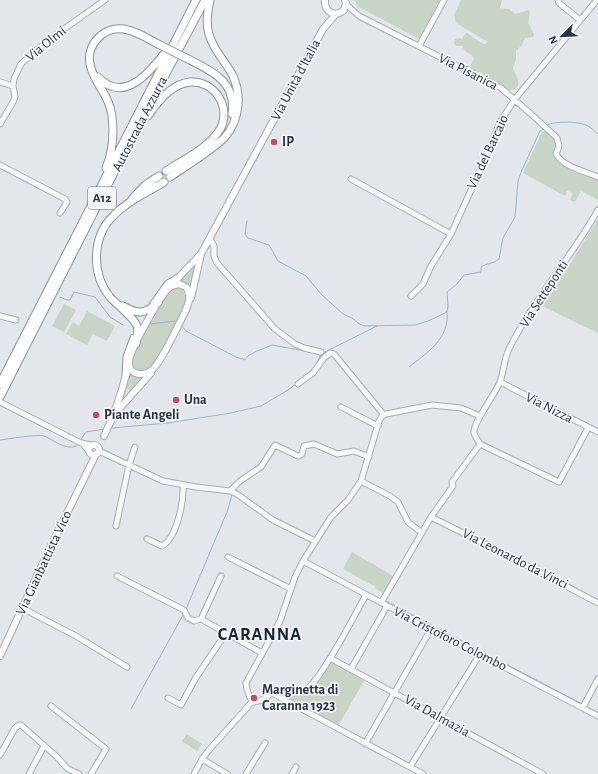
<svg xmlns="http://www.w3.org/2000/svg" width="598" height="774" viewBox="0 0 598 774" font-family="'Alegreya Sans',sans-serif">
	<rect width="100%" height="100%" fill="#e3e6eb"/>
	<path fill="#c8d4c5" d="M355,0H440L419,39L357,6Z
		M461,0H502L500,8L509,9L515,14L529,10L530,13L528,23L534,34L533,37L525,38L522,45L516,51V59L513,68C516,77 526,90 508,90L485,76L481,72H474L470,67L474,59L472,55L465,51L462,46H456L454,42L455,39L459,38L463,39L464,35L467,33L481,43L485,44L488,42L456,23L454,15Z
		M546,129C558,142 555,139 554,156L556,160L598,179V200L581,191L575,202L570,200L573,193L567,191L565,196L523,173L541,134Z
		M598,219V333L540,305L565,272Z
		M197,262L191,291L176,282Z
		M176,287H179L187,291V303L164,348L152,366L148,369L137,373L131,366L135,350L162,299L170,290Z
		M64,304L76,310L64,332L52,326Z
		M87,311L115,326L107,341L93,334L87,345L66,334L73,322L79,326Z
		M130,370L146,374L130,391L125,387Z
		M352,552L393,576L383,593L375,588L376,587L343,569Z
		M331,662L352,673L364,681L338,726L286,698L288,694C313,698 319,681 331,662Z
		M187,734L202,744L197,751L182,741Z"/>
	<g fill="none" stroke-linecap="round" stroke-linejoin="round">
		<path stroke="#a0b3c9" stroke-width="1" d="M547,125C554,121 581,121 588,126C592,128 595,132 598,134
			M247,221L245,234L248,238L269,245L278,261L306,276L322,295L343,314L352,318L358,323L364,326L415,325L428,321L447,312L448,306L447,292L457,284L464,275L481,272V267C487,263 493,264 499,259L503,238L515,217L518,181L522,170L540,131L543,129
			M60,297L67,300H70L74,292L95,297L110,317L123,325
			M150,324L175,321
			M182,326L186,331L236,357L245,360L248,356L257,351L272,345L316,353
			M323,353L377,326
			M409,367C427,353 450,338 447,312
			M314,368L322,353
			M112,428L168,423L231,413L261,406L288,390L297,383
			M81,439L86,432L105,429
			M0,440C9,439 36,434 44,436C54,440 67,452 78,445
			M386,601L582,704
			M186,609L227,512L232,495
			M586,707L598,713
			M131,709L183,615"/>
		<defs>
			<path id="minor" d="M558,0L559,3L580,20
				M346,4L359,16L367,20L501,88L531,114L557,138L559,146L556,154C562,166 586,172 598,177
				M419,46L444,0
				M0,82L13,86
				M0,124L13,102L15,97L13,86L14,79L21,64L33,53L64,29L105,0
				M0,165L65,199L67,202L60,213
				M351,179L451,234
				M210,239L214,246V256L217,263L275,329L295,344L304,348L321,352
				M411,296L423,284L431,266L451,234L482,166L500,122L515,99L597,0
				M0,316L16,320
				M500,382L598,432
				M298,384L313,373L324,358L330,353L334,354L384,415
				M0,402L81,443L91,445
				M341,407L378,426
				M82,443L88,450
				M480,444L559,482L588,428
				M99,451L163,481L196,487L230,491L237,494L273,520L315,541
				M361,481L390,496L398,502L408,522L422,533
				M230,491L240,481L261,467L275,445L298,456L302,454L304,446L314,444L337,454L354,451L369,457
				M431,517L501,552L598,603
				M116,526L129,465L135,447
				M147,539L162,546C177,538 184,501 183,485
				M228,557L291,589
				M303,561L431,629L598,716
				M117,576L184,610L188,618L194,621L201,619L262,653
				M381,603L431,517L453,486L452,482L480,444C478,440 475,437 474,433C472,424 496,393 500,382C504,371 504,359 509,349C533,300 571,258 598,210
				M22,608L76,636L127,667
				M201,619L221,576
				M330,658L543,774
				M351,669L387,606
				M272,693L423,774
				M168,698L181,705L195,679L226,633
				M252,702L247,690L246,683L280,621L295,577L303,561L331,517L348,500L361,481L379,421L382,416L386,414L432,405L461,408L480,416
				M51,706L106,749L91,774
				M583,707L598,679
				M365,744L431,629
				M0,755L15,728L19,725H21L56,756L68,769L79,774
				M202,759L227,774
				M410,767L480,654
				M29,774L44,746
				M194,774L202,759L209,750L252,702C263,702 268,696 276,689C286,692 295,695 305,690C320,683 356,612 366,595
				M246,774L265,743
				M292,774L296,767"/>
			<path id="major" d="M325,0C324,12 335,18 344,10L346,4L345,0
				M175,281L201,254L323,29L336,14
				M179,284L186,287C195,298 183,315 178,326C173,336 161,361 153,369C146,376 128,377 129,362C129,351 161,294 170,287C172,286 176,285 179,284Z
				M191,298L201,254
				M119,409L151,373
				M104,436C115,414 121,395 127,371
				M89 450a5 5 0 1 1 10 0a5 5 0 1 1-10 0Z
				M0,656L50,548L96,454"/>
			<path id="highway" d="M188,59C212,71 237,82 232,114
				M98,77C124,105 151,71 167,50
				M148,116C157,102 172,84 190,82C215,80 233,109 219,131C207,149 184,159 166,171
				M106,168C113,151 114,133 112,116C110,97 96,85 91,68C84,47 102,26 124,29C136,31 147,38 158,44
				M170,177C186,166 213,150 225,137C239,121 242,96 233,76C227,64 217,54 212,42C205,28 207,14 210,0
				M132,199L144,186L159,176
				M153,305L168,284L178,278
				M123,306C139,315 144,314 158,303
				M136,344C137,338 139,331 137,326C134,317 117,305 110,297C91,274 92,237 113,216C127,201 147,193 164,182
				M126,375L127,357L134,338
				M0,384L196,0
				M0,397L125,151L205,0"/>
		</defs>
		<use href="#minor" stroke="#a8adb5" stroke-width="7"/>
		<use href="#major" stroke="#a3aab6" stroke-width="8"/>
		<use href="#highway" stroke="#8b93a1" stroke-width="9"/>
		<use href="#minor" stroke="#f6f7f9" stroke-width="5"/>
		<use href="#major" stroke="#fff" stroke-width="6"/>
		<use href="#highway" stroke="#fff" stroke-width="7"/>
		<defs>
			<path id="highway-bridge" d="M158,44L188,59"/>
		</defs>
		<use href="#highway-bridge" stroke="#8b93a1" stroke-width="9" stroke-linecap="butt"/>
		<use href="#highway-bridge" stroke="#fff" stroke-width="7"/>
	</g>
	<g fill="#cb4d5c" stroke="#f3f5f8" stroke-width="1.5">
		<circle cx="274" cy="142" r="4"/>
		<circle cx="176" cy="400" r="4"/>
		<circle cx="96" cy="415" r="4"/>
		<circle cx="254" cy="698" r="4"/>
	</g>
	<g text-anchor="middle" dominant-baseline="central" stroke-width="3.5" stroke-linejoin="round" paint-order="stroke">
		<rect fill="#f3f5f8" stroke="#676d79" stroke-width="1" x="88" y="187" width="28" height="22" rx="3"/>
		<g font-size="13" font-weight="bold" fill="#2b3343">
			<text x="102" y="198">A12</text>
		</g>
		<g font-size="14" fill="#2b3343" stroke="#f3f5f8">
			<text transform="translate(46 44) rotate(-39)">Via Olmi</text>
			<text transform="translate(468 72) rotate(27)">Via Pisanica</text>
			<text transform="translate(296 80) rotate(-62)">Via Unità d'Italia</text>
			<text transform="translate(140 124) rotate(-63)">Autostrada Azzurra</text>
			<text transform="translate(488 152) rotate(-65)">Via del Barcaio</text>
			<text transform="translate(544 294) rotate(-57)">Via Setteponti</text>
			<text transform="translate(549 408) rotate(27)">Via Nizza</text>
			<text transform="translate(515 559) rotate(27)">Via Leonardo da Vinci</text>
			<text transform="translate(44 563) rotate(-65)">Via Gianbattista Vico</text>
			<text transform="translate(450 639) rotate(27)">Via Cristoforo Colombo</text>
			<text transform="translate(437 716) rotate(29)">Via Dalmazia</text>
		</g>
		<g font-size="14" font-weight="bold" fill="#2b3343" stroke="#f3f5f8" text-anchor="start">
			<text x="282" y="142">IP</text>
			<text x="184" y="400">Una</text>
			<text x="104" y="415">Piante Angeli</text>
			<text x="262" y="690">Marginetta di<tspan x="262" dy="16">Caranna 1923</tspan></text>
		</g>
		<g font-size="18" font-weight="bold" letter-spacing="1" fill="#1d2434" stroke="#f3f5f8">
			<text x="260" y="635">CARANNA</text>
		</g>
	</g>
	<g transform="translate(562 36) rotate(246)" stroke="#f3f5f8" stroke-width="3" paint-order="stroke">
	<path d="M0-3L7 15L0 10L-7 15Z" fill="#2b3343"/>
	<text y="-6" font-size="11" font-weight="bold" text-anchor="middle" fill="#2b3343">N</text>
	</g>
</svg>
